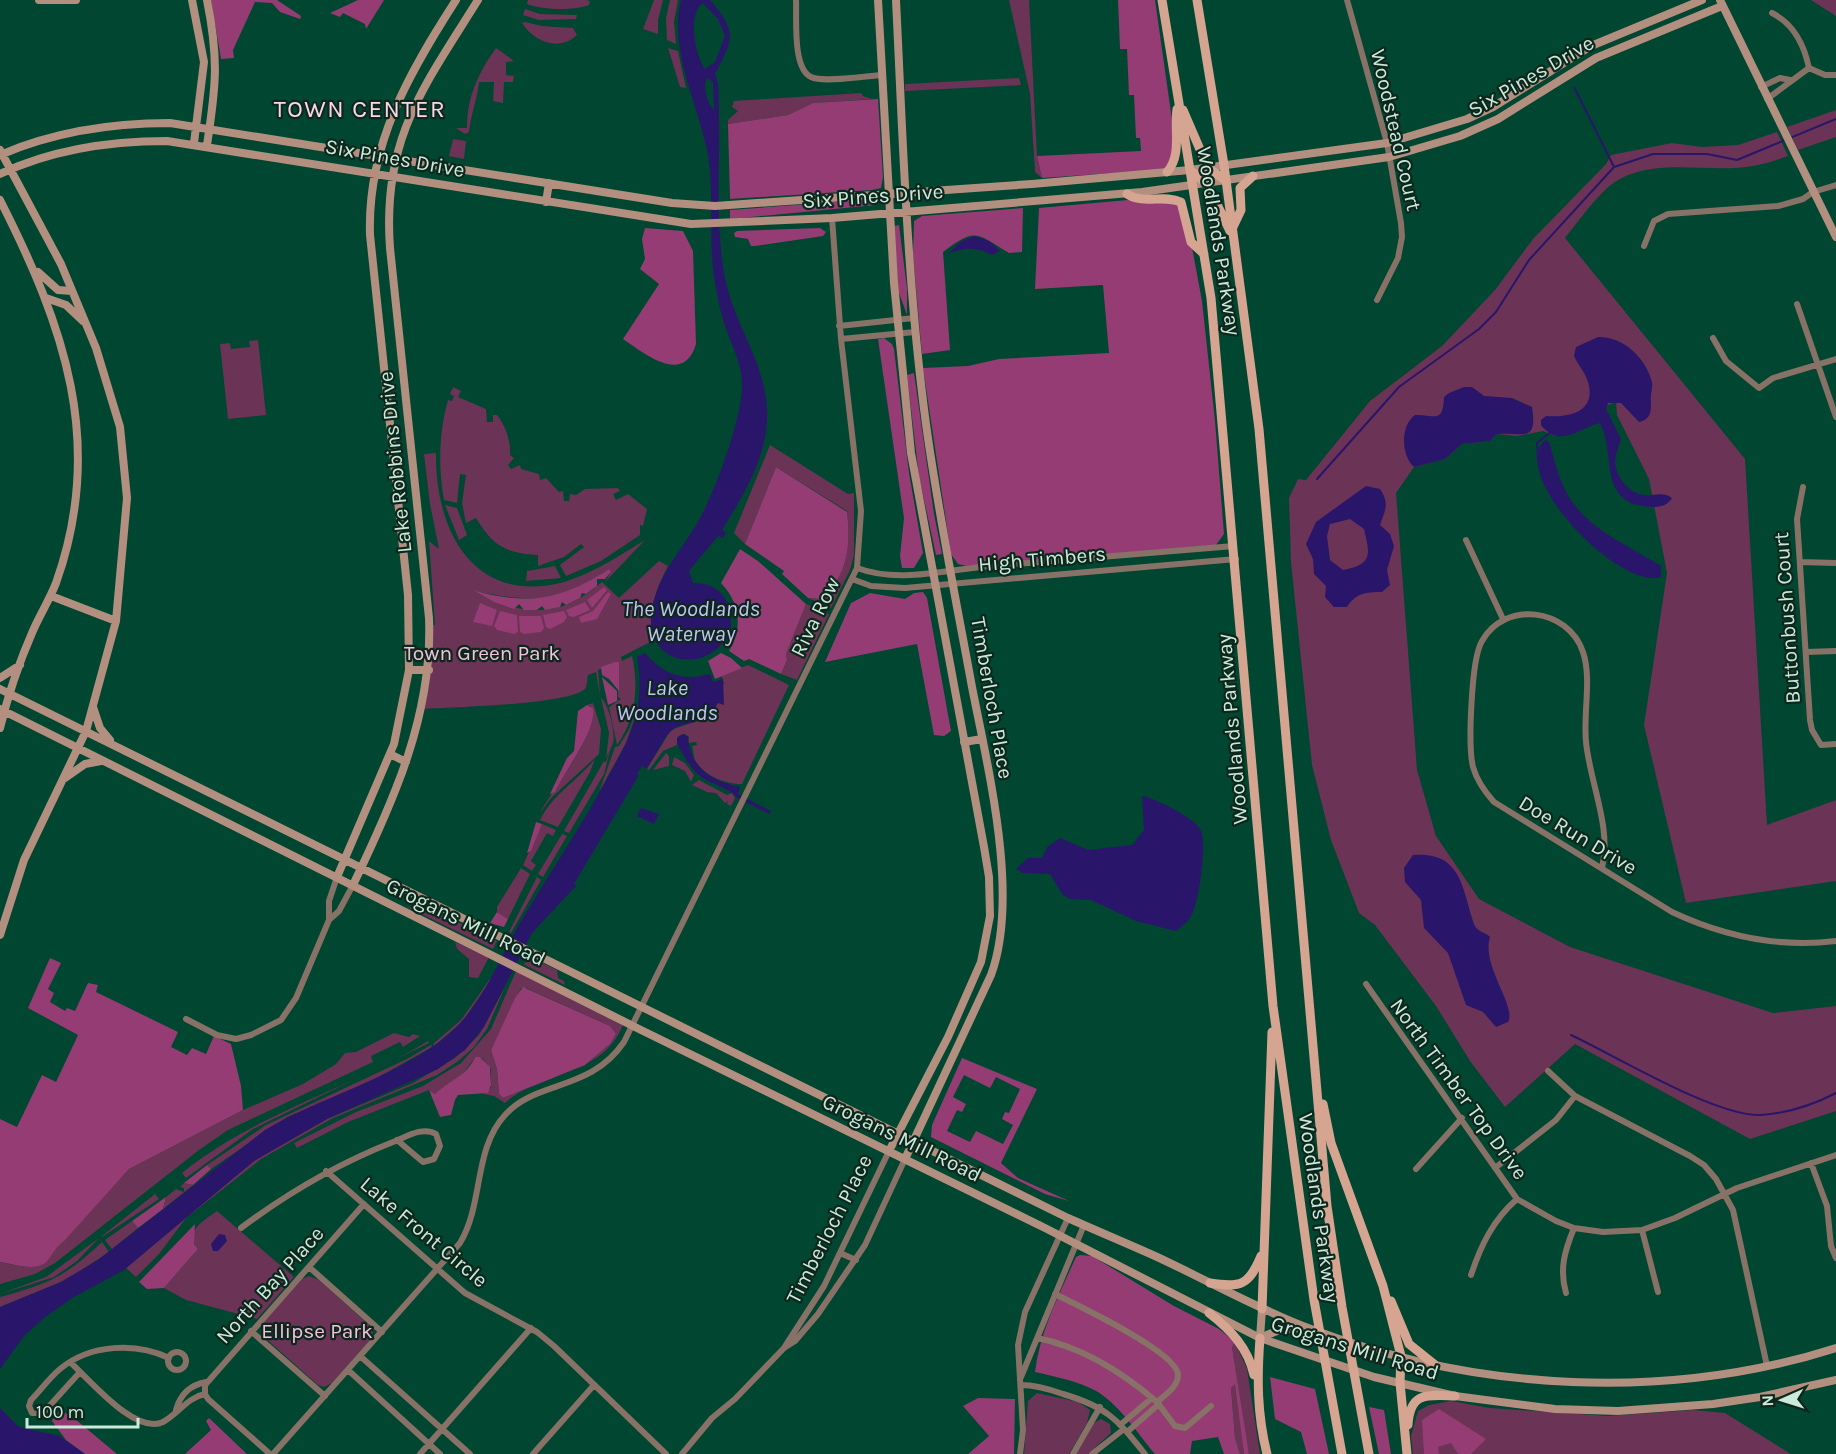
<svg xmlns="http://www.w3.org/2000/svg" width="1836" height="1454" viewBox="0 0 1836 1454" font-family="Karla,sans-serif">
	<rect width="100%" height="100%" fill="#004631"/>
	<path fill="#6b3355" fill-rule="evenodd" d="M528,0H586L590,1L589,5C573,11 543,10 527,4Z
		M654,0H663L658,20V34L643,29Z
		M670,0H678L674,22L676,44L667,40L666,18Z
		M1009,0H1029L1037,156L1042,178L1035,172L1030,94Z
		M1811,0H1836V16Z
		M525,9L540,14L577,15L576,19L539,20L523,15Z
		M525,22L542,26L573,28L577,35C558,52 535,42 522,23Z
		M496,48L514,61L506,62V75L514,76L513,82H504L503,103L493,101L494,82H479C477,100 471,114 469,132L465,134L456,128H467C467,97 478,73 496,48Z
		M668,48L678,51L686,88L680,87Z
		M1019,78L1021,85L905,91V84Z
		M861,93L863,96L872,99L813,103L788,115L728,124V120L738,111L732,107L734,101Z
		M1836,110V137L1798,150L1787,127Z
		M1777,132L1788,156C1777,160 1765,164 1753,166C1703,175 1643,152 1603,192C1589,206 1577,223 1565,238L1745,459L1767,825L1836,800V881L1686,903L1644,725L1667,573L1649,479L1617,415L1616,402L1603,407L1571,433L1556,436L1543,431L1517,436L1497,434L1490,441L1462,444L1445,459L1414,467L1396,493L1417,770L1436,836L1479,899L1570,947L1773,1013L1836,1006V1111L1750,1139L1575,1044L1505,1107L1470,1061L1436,1006L1375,925L1359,913L1331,840L1312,765L1291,562L1289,498L1298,479L1306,480L1370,401L1442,346L1495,290L1533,239L1606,164L1611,155L1672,143L1702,147L1738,145Z
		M453,139L466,141L464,159L449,156Z
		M258,340L266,415L228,419L220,344L230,343L231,349L250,347L249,341Z
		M453,387L461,391L458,397L486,409L487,422H493V415H497C506,426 511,442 510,455L514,458L508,465L511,469L520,465L521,469L539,474L540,480L546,478L559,492L563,491L564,501H569L570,494L576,495L585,489L618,488L620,491L613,494L616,500L628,494L647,509L643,526L640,525V535L601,561L566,576L560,565L584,547L581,544L564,557L538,566V555C505,553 493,546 476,518L466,523L462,503L466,475L460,474L457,503L444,500C438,468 439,431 448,400L452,401L454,396L450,394Z
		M770,445L848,494L854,493V555L850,570L831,608L808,598L822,599C848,575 851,545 847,511L776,467L745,544L734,533Z
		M436,453C435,531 474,606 564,582C593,573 619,556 645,540L605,582L611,572L609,569C557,603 534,603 475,591C522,617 560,619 602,582L619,598L659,561L668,566C657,587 645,616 656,639L621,657L622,661L632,656C639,686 636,719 617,745L609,707L621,699L618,697L619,662L598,670L600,696L596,672L588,675L586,688C572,705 450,707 423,709L430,625H435L429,541L439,549L430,504L424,454Z
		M445,505L457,508L467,535L459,540Z
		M555,566L561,578L526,581L527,571Z
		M806,604L829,614L797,680L781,674L787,660L786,654Z
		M748,665L789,685L742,784C725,784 704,776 695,760C693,756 694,751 692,746L697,745L696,742L688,743L689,737L685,734L678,736L677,745L663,751L649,770L647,769L671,730L711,716L724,683L721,675Z
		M601,698C608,703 616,732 613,743C612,746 608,754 606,759L609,733Z
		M593,703L601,729L599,754L551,798L540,813C551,791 601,731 592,707L587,705Z
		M637,705H639L626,743L599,792L615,747L619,746L630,728Z
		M611,747L604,774L569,833L564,831L604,761L606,762Z
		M666,753L669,756V766L653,770Z
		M674,757L685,763L694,775L691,782L685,771L672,765Z
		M595,759L590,772L558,827L540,820C552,795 577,781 595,759Z
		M699,780L727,795L732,793L735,798L731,806L727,804L728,801L725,803L716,793L707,792L692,785Z
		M542,824L556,830L553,836L547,833L531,861L536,865L532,871L523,865Z
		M562,834L567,836L543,877L538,874Z
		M521,868L530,874L508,919L497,912V907Z
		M537,877L541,880L511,933L509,932Z
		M418,903L497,941L493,949L405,906L426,912V909Z
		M455,942L489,957L478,978L469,977V959L457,949Z
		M526,955L557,970L558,978L564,981L565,985L523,964L527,962Z
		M516,971L623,1025C602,1077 542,1070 505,1103L494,1096L483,1094L491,1088V1069L482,1058L475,1057C472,1063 458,1080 452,1083C445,1088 441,1088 435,1094L429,1090L348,1122L297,1148L294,1143L356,1112L423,1086L461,1063L491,1029ZM521,988H526L610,1026L616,1034L610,1044L585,1065L503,1098L499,1094L497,1069L491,1050Z
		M490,979L491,980L462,1022L434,1046L433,1044L461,1020Z
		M505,987L487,1029L474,1047L457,1062L437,1075L333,1118L261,1159L186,1218L159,1254L136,1277L126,1268L187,1214L257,1159L327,1119L413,1083L455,1058L479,1035Z
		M394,1033L409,1037L413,1034L420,1036L403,1047L400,1042L371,1056L373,1062L228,1130L199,1150L55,1263L35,1274L0,1284V1262C26,1267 41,1274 55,1247L129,1169L243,1110L303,1084L336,1064L345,1053L356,1052Z
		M428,1041L429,1043L253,1129L186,1178L182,1173C256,1113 348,1090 428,1041Z
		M431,1045L432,1047L366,1084L287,1117L211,1169L207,1165L266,1125L407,1059Z
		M184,1183L193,1185L163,1209L166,1197L176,1189L184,1192V1188L180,1187Z
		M155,1194L159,1199L102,1237V1236Z
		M217,1211L294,1277L257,1319L186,1300L164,1288L198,1249C183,1232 204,1220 217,1211Z
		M132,1221L138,1228L112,1249L105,1240Z
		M99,1238L77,1261L54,1277L0,1294L46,1277Z
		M102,1242L109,1252L68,1279L0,1307V1297C48,1284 65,1277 102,1242Z
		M309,1276L319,1280L369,1325L373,1332L371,1339L332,1383L324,1387L318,1385L263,1336L261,1330L264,1322L302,1279Z
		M1235,1342L1247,1369L1260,1454H1249L1247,1445L1232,1347Z
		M1235,1383L1238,1391L1244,1454H1240L1235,1438L1231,1388Z
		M1037,1393L1078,1402L1090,1410L1087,1423L1069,1454H1024L1028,1401Z
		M1451,1401L1490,1408L1608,1416L1693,1410L1725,1413L1791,1454H1413L1411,1436L1418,1411L1429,1405Z
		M1101,1419L1110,1424L1111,1433L1088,1454H1076L1094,1423Z"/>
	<path fill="#943c73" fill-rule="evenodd" d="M211,0H277L301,16L300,19L280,12L272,3L255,2L233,50L234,58L221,59Z
		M358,0H384L366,29L365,24L343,13L340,17L330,13Z
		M1118,0H1155L1177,155L1166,168L1158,170L1042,178L1037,156L1141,151L1140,138H1136L1134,95H1129L1127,49H1120Z
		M878,99L883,177L881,188L872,190L730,199L728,124L788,115L813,103Z
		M1172,196L1186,215L1202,301L1215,421L1224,534L1216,545L967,566L958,564L951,554L923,368L968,366L999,359L1109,353L1103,285L1035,289L1039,208Z
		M876,199V205L730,219V210Z
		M1023,208L1022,252L1009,253C976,233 976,227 943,252L950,350L922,354L913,255L914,221L922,216Z
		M899,225L907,288V315L898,290L894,226Z
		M645,228L683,231L693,251L696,344C684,385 646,355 623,339L659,284L640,269L645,259L642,239Z
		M820,228L826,232L823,236L755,246H751L748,239L735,237L734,233L737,231Z
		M884,338L892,344L894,349L909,473L923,553L914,568H902L900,556L904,518L878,339Z
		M914,373L934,514L942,554L936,555L919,476L907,375Z
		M776,467L847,512C851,545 848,575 822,599L808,598L782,574L784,571L745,544Z
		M740,549L758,561L806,604L786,654L787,660L781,674L749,659L744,661L729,651C743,627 740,603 721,583Z
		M609,569L611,572L605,579H597V586L586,594L582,593L580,598L566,605L562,602L560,607L545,610L542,606L537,610H524L519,604L514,609L494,602L473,590C528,606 561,600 609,569Z
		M604,587L607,590L592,608L587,600Z
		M608,592L611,594L597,619L581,623L579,617L593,611Z
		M923,592L927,598L951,731L944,736L934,735L917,644L825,662L851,603L870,593L905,599L914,593Z
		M585,602L590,610L574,617L569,616L566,610Z
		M480,603L497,610L492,626L473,622Z
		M500,611L517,615L518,632L514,634L497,630L494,626Z
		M564,611L567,617L564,622L550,629L546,627L543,615Z
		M519,616H541L544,628L541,632L524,634L520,632Z
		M721,653L731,658L742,668L715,679L708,661Z
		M615,662H619V691L609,679L602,675L601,667Z
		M602,677L617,691V701L608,705Z
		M587,705L593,708C597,731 565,770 555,792L550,794L567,758L574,751L578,711Z
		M536,822L542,824L531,851L527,853Z
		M497,912L508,919L504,927L490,923Z
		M50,958L61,963L48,989L54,993L50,1002L65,1011L67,1008L75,1011L88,983L98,985L96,992L178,1032L171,1047L187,1055L192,1048L206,1054L214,1036L231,1044L241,1086L243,1110L129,1169L64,1241C56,1247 54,1252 48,1260C38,1273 14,1264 0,1262V1119L17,1127L42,1075L56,1082L78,1035L28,1008Z
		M523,987L610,1026L616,1034L610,1044L585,1065L503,1098L499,1094L497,1069L491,1050L515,998Z
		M475,1057H480L490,1067L491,1085L488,1093L458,1095L455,1100L451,1115L440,1117L429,1090L435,1094C447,1082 468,1075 475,1057Z
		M962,1058L1037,1089L1001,1163L1018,1178L1069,1201L1045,1194L931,1137L932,1125ZM964,1075L990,1088L996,1077L1020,1089L1009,1113L1005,1112L1002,1119L1013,1125L1003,1144L976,1131L970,1142L947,1131L957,1110L962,1112L966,1104L953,1097Z
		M207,1165L211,1169L193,1185L184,1183Z
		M166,1197L163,1209L138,1228L132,1221Z
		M195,1224L194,1244L198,1249L164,1288L147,1289L139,1282Z
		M1080,1255L1092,1256L1174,1306L1219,1329L1235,1342L1232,1347L1249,1454H1244L1235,1384L1231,1388L1235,1438L1240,1454H1224L1218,1437L1192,1441L1190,1454H1155C1138,1434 1121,1407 1098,1392C1079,1381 1056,1377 1035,1372C1040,1331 1059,1295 1076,1257Z
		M1270,1377L1315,1389L1329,1454H1307L1301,1432L1275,1419Z
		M978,1398L1015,1399L1014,1454H968L989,1436L963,1406Z
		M1369,1407L1384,1410L1391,1454H1379Z
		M1439,1409L1486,1439L1471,1454H1458L1451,1443L1438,1447L1439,1454H1424L1422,1420Z
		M62,1411L75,1419L117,1454H85L66,1440L52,1421L55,1414Z
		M209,1418L247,1454H185L211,1430L206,1421Z"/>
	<path fill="#29166a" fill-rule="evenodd" d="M681,0H710C737,32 734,38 715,74C721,89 718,102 719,118C720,170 715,227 725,278C735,328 770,368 767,421C765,460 742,498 722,530L726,533L723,538L718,536L689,571L693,583C722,583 732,602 731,629C710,677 649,665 651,619C653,582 676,557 695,527C713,498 744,415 742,382C741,364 734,350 728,334C721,316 717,296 714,277C708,235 715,192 707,150C697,102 669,49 681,0ZM703,3L718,19L725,36L715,62L705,69C695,56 687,13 703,3ZM707,78L713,82L714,110C708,104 702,86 707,78Z
		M974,236L989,241L1000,251L992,255C977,247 964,247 948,254L960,242Z
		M1598,337C1623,336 1646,358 1652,382C1653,388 1650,395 1651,401C1651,412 1651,419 1639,422L1621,403H1608L1606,409L1621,439C1619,446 1615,455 1615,462C1616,477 1629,494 1645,495C1655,496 1663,491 1672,498C1668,505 1661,507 1653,507C1596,505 1617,457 1600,423C1579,428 1560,449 1541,425V420L1546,416C1569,418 1597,412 1588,382C1585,372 1578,365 1574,356L1576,347Z
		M1464,387H1472L1484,396L1512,398L1532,407C1538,444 1522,432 1497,434L1490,441L1462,444L1445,459L1414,467C1401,455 1400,426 1415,415C1434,414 1443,425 1444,397L1449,393Z
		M1545,440L1549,442C1555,462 1560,486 1573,503C1594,532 1631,547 1661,566V577C1620,591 1507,475 1545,440Z
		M1366,486L1380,489C1390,504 1385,510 1380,525L1390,534L1394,546L1387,570L1390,585L1382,592C1366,592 1356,593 1347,607H1334L1325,597L1326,586L1314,574L1313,559L1306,544L1316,522ZM1350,519L1364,529C1369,552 1375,564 1343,570L1330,560L1327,536L1330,524Z
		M645,653C662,674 684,682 710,674L713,682L723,679L724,705L718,703C702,732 685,715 667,735L576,886L532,933L484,1027L465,1050L438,1069L327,1119L254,1161L124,1270L72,1298L44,1318L24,1336L0,1369V1307L59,1283L98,1260L265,1130C321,1097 386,1081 439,1042C481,1011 495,966 520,923C556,863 595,805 626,743C639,715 643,688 637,657Z
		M683,734L688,737C690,768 712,781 740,787L738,794L771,811L769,814L736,797C731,789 712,784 703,778C692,771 682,754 677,743V738Z
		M1142,796C1154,798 1196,818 1201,831C1207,844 1199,905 1190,918C1187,923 1180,927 1176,931L1136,921L1091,900L1070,899L1062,894L1050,874L1023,873L1016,869L1028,858H1042L1047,847L1060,838L1088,850L1132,845L1144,830Z
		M641,808L659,814L654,824L637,816Z
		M1413,855C1464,851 1462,892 1475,926C1478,932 1485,932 1490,937C1481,966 1517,1006 1508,1022L1496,1027L1483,1012L1466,1005L1448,953L1424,928L1421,900L1405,882L1404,868Z
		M219,1234L225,1235L227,1241L218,1251H213L211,1244Z
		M0,1408L19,1427L59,1436L85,1454H0Z"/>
	<path fill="#004631" d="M642,766L647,769L576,886L574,884L639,775L637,774Z"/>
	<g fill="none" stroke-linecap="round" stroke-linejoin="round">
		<path stroke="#29166a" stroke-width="2" d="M1574,87L1614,167
			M1538,460L1537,443L1552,431
			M1317,479L1399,387L1479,329L1496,312L1529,260L1614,167L1653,154H1707L1737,160L1836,119
			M1571,1035C1616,1056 1716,1117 1761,1115C1788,1113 1813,1105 1836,1093"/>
		<path stroke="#887167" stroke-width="6" d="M796,0C797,18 792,68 811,77C823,83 866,76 882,75
			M1347,0L1387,143L1401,223L1402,237L1398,258L1377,300
			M1772,13C1794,24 1804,44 1809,68
			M1809,68L1825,75H1836
			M1761,87L1780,78L1790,80
			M1767,99L1809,68
			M1644,246L1654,221L1668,214L1778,206L1803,199L1813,192L1836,185
			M1797,304L1836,417
			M839,326L914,318
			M1713,338L1726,361L1759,388L1773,378L1836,359
			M841,339L915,332
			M1803,487L1797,519L1810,720L1812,730L1821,745L1836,744
			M1466,540L1503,619
			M1800,562L1836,563
			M857,568C900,584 948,569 992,566C1073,559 1153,553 1234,546
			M852,579L871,586L905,588L1236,559
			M1806,652L1836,651
			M1602,868C1612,828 1590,783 1586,742C1583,713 1592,679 1583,652C1568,608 1505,600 1482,641C1471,659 1468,747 1473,767C1477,781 1485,792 1494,802L1672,912C1725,937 1778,948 1836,941
			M329,920L339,911L353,885
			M1366,984L1517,1199L1556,1221L1574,1228L1603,1232L1642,1230L1675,1218L1737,1188L1836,1155
			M186,1019L217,1035L236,1039L251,1035L281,1020L296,998L329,920V901L337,877
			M1548,1071L1575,1096L1690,1156L1704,1165L1716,1179L1733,1210L1767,1366
			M1811,1163L1827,1206L1831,1246L1836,1258
			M1495,1168L1556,1120L1575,1096
			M1416,1169L1462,1118
			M326,1171L465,1293L537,1332L554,1346L666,1454
			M241,1228C289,1192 337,1164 393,1142C406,1137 422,1126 436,1134L440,1146L434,1159L423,1162L397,1140
			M1642,1230L1658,1292
			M840,1253L856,1260
			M309,1267L382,1332
			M1471,1275C1481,1245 1493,1220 1517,1199
			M1566,1293C1559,1269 1565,1250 1574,1228
			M1055,1294C1077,1305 1175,1351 1178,1374C1179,1386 1165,1395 1157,1402L1175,1426L1185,1428L1211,1406
			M251,1331L325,1396
			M1037,1338C1083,1347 1122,1372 1157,1402
			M784,1348L824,1286L889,1151
			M168 1361a9 9 0 1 1 18 0a9 9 0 1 1-18 0Z
			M360,1356L470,1454
			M70,1362C90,1380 135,1435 163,1422C178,1414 188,1397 205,1394
			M348,1370L440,1454
			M80,1372L43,1413H32L29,1406L31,1400C41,1390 49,1378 60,1369C90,1344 136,1342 169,1358
			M1021,1377L1084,1225
			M1021,1385C1036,1385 1049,1389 1063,1394C1107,1407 1117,1419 1145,1454
			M176,1410C180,1395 190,1385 206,1382
			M1120,1425L1152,1398
			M1127,1432L1159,1404
			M270,1454L208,1399L205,1394V1385L364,1204
			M273,1454L460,1243C484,1203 473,1150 505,1115C536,1080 590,1092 624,1042L857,568L861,511L841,339L832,218
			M420,1454L531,1328
			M533,1454L594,1385
			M682,1454L712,1418L735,1399L784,1348L795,1341L818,1314L865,1245L905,1159
			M1020,1454L1023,1430L1018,1345L1025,1312L1068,1218
			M1073,1454L1100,1407
			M1092,1454L1124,1429"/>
		<path stroke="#b38f7f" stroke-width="8" d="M39,0H76
			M192,0L204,62L194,143
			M207,0C219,60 216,86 207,145
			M878,0L894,283L911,453L984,847L989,877L990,916L981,962L948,1037L889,1151
			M896,0C903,142 907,284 926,424C938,512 956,600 972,687C988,769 1020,896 991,975L905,1159
			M1720,0L1836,237
			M0,155C53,132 113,123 170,123L672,203L715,206L1032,184L1190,170L1387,143L1467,119L1493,107L1591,46L1702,0
			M0,174C53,149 109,141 167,141L691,224L832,218L1142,192L1389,157L1460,136L1498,119L1596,58L1722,6
			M0,200C64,326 106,443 56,583C49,601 39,616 32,633C19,663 8,695 0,728
			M546,202L549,183
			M38,272L58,290L72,291
			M46,298L66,305L83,321
			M51,596L116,621
			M409,670H429
			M0,678L20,665
			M0,689L1068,1218C1097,1231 1126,1243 1155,1256C1207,1280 1257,1309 1311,1329C1476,1391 1667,1402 1836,1348
			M93,707L100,728L110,740
			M0,709L641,1030L1045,1228L1260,1338L1374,1377L1455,1396L1555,1409L1618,1411L1713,1404L1760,1397L1836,1380
			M964,742L982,739
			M390,754L406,762
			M65,778L85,764L101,761
			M337,877L394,744L409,670L408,595L370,235C367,145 409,73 456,0
			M353,885C394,800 433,714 429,618L390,248C382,139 423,88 478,0
			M0,935L24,860L86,731L116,621L127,498L120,427L96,348L61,264L0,150
			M1260,1338L1279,1330L1300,1328
			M1260,1338L1262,1309"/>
		<path stroke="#d5a591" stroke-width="9" d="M1162,0L1211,298L1273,1006L1314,1300L1342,1454
			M1197,0L1224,165L1259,429L1327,1206L1342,1307L1369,1454
			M1183,110L1208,168L1225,180
			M1190,170L1207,184L1230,231
			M1167,172C1182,156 1174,130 1177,109
			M1127,194C1144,205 1163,194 1181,202L1191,242L1204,254
			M1232,229L1241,210L1240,188L1253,176
			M1323,1104L1331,1143L1383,1286L1401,1356L1400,1383L1407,1454
			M1210,1283C1241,1288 1249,1285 1261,1256
			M1391,1301L1409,1344L1434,1364
			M1262,1309L1272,1032
			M1209,1313C1231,1330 1248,1348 1254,1375
			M1260,1338C1257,1378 1257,1414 1267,1454
			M1408,1425C1410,1391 1428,1395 1455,1396"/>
	</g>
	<g text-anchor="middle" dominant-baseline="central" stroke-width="4.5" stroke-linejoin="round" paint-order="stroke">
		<g font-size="21" fill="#cceadc" stroke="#0e271d">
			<text transform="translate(1531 76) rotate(-30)">Six Pines Drive</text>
			<text transform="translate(1396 130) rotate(77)">Woodstead Court</text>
			<text transform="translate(395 158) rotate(10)">Six Pines Drive</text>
			<text transform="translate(873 196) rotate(-4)">Six Pines Drive</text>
			<text transform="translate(1219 241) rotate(81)">Woodlands Parkway</text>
			<text transform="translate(395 462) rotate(-96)">Lake Robbins Drive</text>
			<text transform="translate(1042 559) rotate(-5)">High Timbers</text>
			<text transform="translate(815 617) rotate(-64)">Riva Row</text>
			<text transform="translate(1787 618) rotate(-94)">Buttonbush Court</text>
			<text transform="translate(992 698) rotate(80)">Timberloch Place</text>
			<text transform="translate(1232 729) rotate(-95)">Woodlands Parkway</text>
			<text transform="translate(1578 835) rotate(31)">Doe Run Drive</text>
			<text transform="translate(466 922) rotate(26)">Grogans Mill Road</text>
			<text transform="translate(1459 1089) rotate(54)">North Timber Top Drive</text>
			<text transform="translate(902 1138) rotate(26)">Grogans Mill Road</text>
			<text transform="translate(1319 1208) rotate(82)">Woodlands Parkway</text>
			<text transform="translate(829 1229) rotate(-63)">Timberloch Place</text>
			<text transform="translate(424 1232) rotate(40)">Lake Front Circle</text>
			<text transform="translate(270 1285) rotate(-48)">North Bay Place</text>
			<text transform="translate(1355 1348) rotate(17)">Grogans Mill Road</text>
		</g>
		<g font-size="21" fill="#f4c2dd" stroke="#0e271d">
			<text x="482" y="653">Town Green Park</text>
			<text x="317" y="1331">Ellipse Park</text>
		</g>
		<g font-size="22" font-style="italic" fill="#c3c3f3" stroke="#0e271d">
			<text x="691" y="609">The Woodlands<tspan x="691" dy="25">Waterway</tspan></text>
			<text x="667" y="688">Lake<tspan x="667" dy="25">Woodlands</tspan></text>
		</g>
		<g font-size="24" letter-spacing="1.5" fill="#f8d9e9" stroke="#0e271d">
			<text x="360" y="109">TOWN CENTER</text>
		</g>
	</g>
	<g transform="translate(1782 1400) rotate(267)" stroke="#0e271d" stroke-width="4.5" paint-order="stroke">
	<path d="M0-4.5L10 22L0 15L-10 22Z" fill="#cceadc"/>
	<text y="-9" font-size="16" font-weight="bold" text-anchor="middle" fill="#cceadc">N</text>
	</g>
	<path d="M27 1418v9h111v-9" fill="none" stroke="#cceadc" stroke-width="3"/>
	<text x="36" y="1418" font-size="18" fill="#cceadc" stroke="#0e271d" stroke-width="4.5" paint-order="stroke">100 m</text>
</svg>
